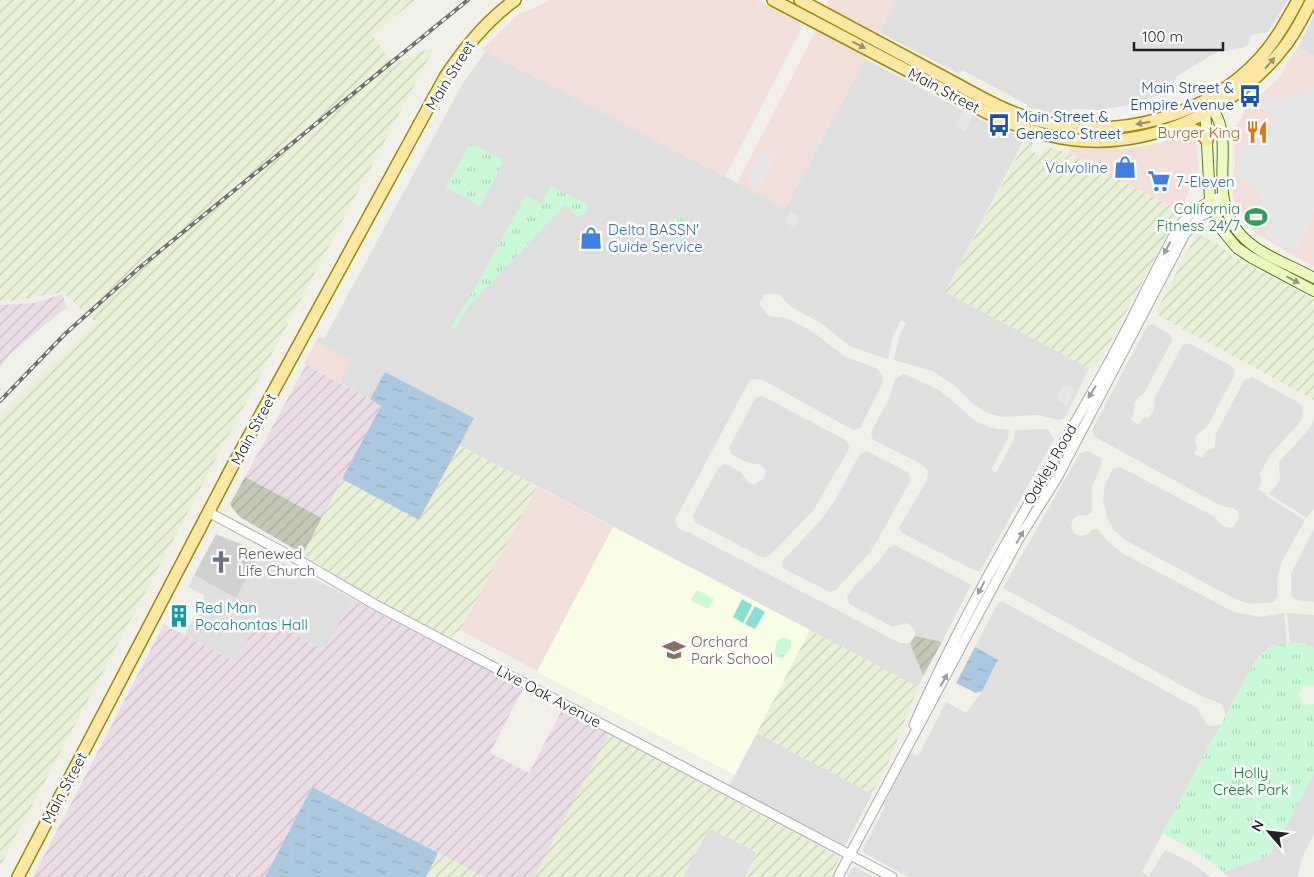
<svg xmlns="http://www.w3.org/2000/svg" width="1314" height="877" viewBox="0 0 1314 877" font-family="Quicksand,sans-serif">
	<defs>
		<pattern id="industrial-furrows" width="10" height="10" patternUnits="userSpaceOnUse" patternTransform="scale(1.25)"><rect width="10" height="10" fill="#ebdbe5"/><path d="M-1 1l2-2M0 10L10 0M9 11l2-2" fill="none" stroke="#c9bcc4"/></pattern>
		<pattern id="construction-furrows" width="10" height="10" patternUnits="userSpaceOnUse" patternTransform="scale(1.25)"><rect width="10" height="10" fill="#c3c7b4"/><path d="M-1 1l2-2M0 10L10 0M9 11l2-2" fill="none" stroke="#a7ab9a"/></pattern>
		<pattern id="farmland-furrows" width="10" height="10" patternUnits="userSpaceOnUse" patternTransform="scale(1.25)"><rect width="10" height="10" fill="#e8f0d5"/><path d="M-1 1l2-2M0 10L10 0M9 11l2-2" fill="none" stroke="#c7ceb7"/></pattern>
		<pattern id="park-tufts" width="24" height="20" patternUnits="userSpaceOnUse" patternTransform="scale(1.25)"><rect width="24" height="20" fill="#c9f9d7"/><path d="M3 7l-1-3M5 7V3M7 7l1-3M15 17l-1-3M17 17v-4M19 17l1-3" fill="none" stroke="#acd5b8"/></pattern>
		<pattern id="water-ripples" width="26" height="14" patternUnits="userSpaceOnUse" patternTransform="scale(1.25)"><rect width="26" height="14" fill="#abc8de"/><path d="M2 4q2-2 4 0t4 0M15 11q2-2 4 0t4 0" fill="none" stroke="#93acbe"/></pattern>
	</defs>
	<rect width="100%" height="100%" fill="#f2f1e9"/>
	<path fill="#e0dfdf" d="M897,0H1288L1268,32L1251,35L1248,45L1242,48L1217,52L1177,76L1169,92L1128,105L1100,110L1073,109L1066,117L1027,107L1028,105L962,70L959,74L879,32Z
		M1314,16V56L1298,47Z
		M486,51L785,208L865,59L985,122L1025,138L945,292L1089,368L1065,418L1059,420L1038,415L1002,417L987,413L973,404L955,386L932,371L894,360L899,337L906,323L901,320L892,339L888,359L883,358L850,346L819,322L791,307L779,294H765L759,304L769,316L787,318L813,332L844,356L878,369L883,377L881,387L860,428L853,430L761,379L750,380L675,520L679,529L688,532L900,643H910L923,676L918,687L459,445L474,418L450,406L385,372L370,399L339,382L350,360L316,342L319,337L324,339L463,83Z
		M1152,324L1170,334L1172,341L1144,393L1134,402V413L1131,420L1139,425L1143,418H1148L1152,414L1155,406L1154,399L1182,346L1189,343L1233,367L1235,374L1207,427L1197,435L1195,441L1197,448L1194,454L1202,458L1205,452L1215,447L1216,433L1245,379L1252,377L1296,401L1302,406L1303,416L1301,421L1271,454L1260,473L1262,482L1258,489L1266,493L1265,495L1305,520L1281,563L1277,583L1278,597L1274,602L1250,604L1233,598L1125,540L1114,530L1107,518L1103,499L1105,485L1113,469L1120,467L1215,517L1224,527L1232,528L1239,519L1238,512L1233,508L1221,506L1095,437L1092,430L1147,326Z
		M904,374L938,389L976,421L992,428L1009,430L1008,438L991,470L996,473L1014,439L1015,430L1048,429L1054,439L980,571H976L923,544L901,532L899,528L927,480L928,471L923,465L873,440L871,433L890,396L895,379Z
		M762,396L846,440L850,447L813,511L770,555L763,558L695,522L693,515L719,467L725,464L741,472L748,482L754,485L764,478L766,471L761,465L746,462L731,454L729,448L755,398Z
		M1314,420V509L1307,518L1269,494L1280,480L1279,462L1309,429Z
		M867,451L909,473L911,480L872,550L836,590L830,592L783,568L782,561L821,520L835,500L860,454Z
		M1087,451L1101,458L1102,463L1092,487V512L1086,516L1080,515L1074,518L1071,525L1073,533L1081,536L1088,534L1091,530L1098,529L1108,542L1122,553L1234,612L1261,617L1284,613L1287,643L1271,646L1257,658L1226,715L1221,704L1199,695L1003,588L1080,453Z
		M1314,529V602L1296,600L1291,595V574Z
		M895,545L970,584V587L942,642L915,636L914,629L907,623L893,627L849,604L847,597L853,588L879,561L888,548Z
		M261,550L352,599L324,650L260,616L237,662L185,635L205,596L188,587L194,575L236,597Z
		M1002,601L1197,708L1207,725L1214,726L1221,724L1142,872L1149,876L1165,850L1192,863L1211,877H908L863,852V848L885,807L884,803L910,752L918,756L946,702L966,713L982,691L998,660L975,647L998,603Z
		M1287,613L1314,615V648L1303,643H1290Z
		M757,733L872,794L845,846L729,785Z
		M1314,773V834L1302,858L1297,877H1228L1223,872L1270,855Z
		M709,828L756,852L746,877H683Z
		M853,866L874,877H847Z"/>
	<path fill="#f2dfd9" d="M549,0H757L798,22L802,28L725,177L482,50L520,13L535,8Z
		M829,0H897L877,36L824,10Z
		M817,29L867,55L785,208L737,183Z
		M1298,47L1314,56V267L1254,232L1236,207L1231,187L1235,165L1234,131L1247,107L1278,79Z
		M1189,134L1196,139L1199,170L1180,211L1068,153L1071,147H1118L1120,150L1155,144Z
		M316,342L351,360L339,382L304,364Z
		M537,487L613,527L537,671L460,630Z"/>
	<path fill="url(#industrial-furrows)" d="M62,294L67,307L10,354L0,368V305L35,303Z
		M306,365L381,405L322,518L245,477Z
		M352,599L523,689L490,753L529,773L562,710L609,734L534,877H484L312,787L265,877H33L164,624L236,662L260,616L324,650Z"/>
	<path fill="#f9ffe5" d="M613,527L810,630L735,775L537,672Z"/>
	<path fill="#d0d0d0" d="M216,534L260,552L236,598L194,575Z"/>
	<path fill="url(#construction-furrows)" d="M245,477L322,518L303,554L240,517L233,509L230,504Z
		M915,636L942,642L923,676L910,643Z"/>
	<path fill="url(#farmland-furrows)" d="M0,0H415L372,35L394,66L413,54L434,48L0,866V414L95,322L63,292L6,302L0,300Z
		M1026,140L1033,143L1030,150L1040,156L1046,146L1070,154L1180,211L1100,361L1089,368L945,292Z
		M1197,233L1222,247L1232,256L1314,300V400L1159,316L1157,310Z
		M459,445L537,487L460,630L449,638L361,592L303,554L342,479L419,520Z
		M810,630L918,687L889,761L872,794L757,733Z
		M609,734L840,857L830,877H746L756,852L709,828L683,877H534Z
		M438,853L484,877H426Z"/>
	<path fill="url(#park-tufts)" d="M473,144L502,159L503,163L480,206L446,187L469,146Z
		M551,186L587,204L588,209L579,218L565,205L468,307L455,329L451,327L470,297L526,195L542,204Z
		M677,215L696,226L666,255L649,245L662,248L669,244L673,234L670,227Z
		M697,590L714,599L708,609L691,600Z
		M784,637L791,640V648L783,657L778,658L775,654C775,647 776,638 784,637Z
		M1287,643H1303L1314,648V685L1303,686L1299,694L1302,703L1308,705L1314,704V773L1270,855L1223,872L1202,855L1162,833L1257,658L1271,646Z"/>
	<path fill="#89dfd0" d="M742,599L752,605L743,623L733,617Z
		M755,606L765,612L755,629L745,624Z"/>
	<path fill="#e6e6e6" d="M1314,88V212L1298,249H1292L1267,238L1266,231L1273,219L1272,216L1268,218L1259,204L1263,201L1254,184L1241,182L1242,177L1236,176L1240,145L1259,146L1275,117L1261,109L1269,94L1283,102Z
		M963,111L973,116L965,132L955,127Z
		M762,152L775,157L758,191L752,188L748,176Z
		M790,211L799,216L795,227L786,224Z
		M1064,384L1075,389L1067,406L1056,399Z"/>
	<path fill="url(#water-ripples)" d="M385,372L474,418L419,520L342,479L381,406L370,399Z
		M975,647L998,660L982,691L976,693L956,683Z
		M312,787L438,853L426,877H265Z"/>
	<g fill="none" stroke-linecap="round" stroke-linejoin="round">
		<defs>
			<path id="tertiary" d="M208,512L302,562L374,604L892,877
				M914,725C969,599 1042,483 1108,364C1133,319 1153,273 1178,228C1190,211 1203,203 1223,196
				M838,877L1018,540L1057,478L1185,234L1201,216L1224,204"/>
			<path id="secondary" d="M1207,103C1242,136 1202,192 1241,235C1259,255 1291,265 1314,278
				M1205,106L1210,200L1222,230L1237,248L1252,258L1314,291"/>
			<path id="primary" d="M773,0C820,25 867,49 914,74C957,97 999,123 1047,135C1136,157 1231,116 1285,46C1296,32 1304,15 1312,0
				M800,0C847,25 894,50 940,75C972,92 1004,112 1039,121C1117,141 1207,117 1261,57C1276,40 1287,20 1298,0
				M1178,127C1192,129 1199,128 1207,141
				M18,877L232,467L445,77C465,47 486,21 515,0"/>
		</defs>
		<use href="#tertiary" stroke="#a9a9a9" stroke-width="11"/>
		<use href="#secondary" stroke="#567b07" stroke-width="12"/>
		<use href="#primary" stroke="#9e8b02" stroke-width="14"/>
		<use href="#tertiary" stroke="#fff" stroke-width="9"/>
		<use href="#secondary" stroke="#eaf9c0" stroke-width="10"/>
		<use href="#primary" stroke="#fbe8a5" stroke-width="11"/>
		<defs>
			<path id="rail" d="M0,401L65,334L139,268L468,0"/>
		</defs>
		<use href="#rail" stroke="#707070" stroke-width="4"/>
		<use href="#rail" stroke="#fff" stroke-width="2" stroke-dasharray="5.5" stroke-linecap="butt"/>
	</g>
	<defs><path id="oneway-solid" d="M-6-.8H1V-3.2L6.5 0L1 3.2V.8H-6Z" transform="scale(1.25)"/></defs>
	<g fill="#998f6a">
		<use href="#oneway-solid" transform="translate(859 45) rotate(27)"/>
		<use href="#oneway-solid" transform="translate(1270 63) rotate(-49)"/>
		<use href="#oneway-solid" transform="translate(1143 123) rotate(170)"/>
	</g>
	<g fill="#9c9c9c">
		<use href="#oneway-solid" transform="translate(1167 248) rotate(118)"/>
		<use href="#oneway-solid" transform="translate(1092 392) rotate(122)"/>
		<use href="#oneway-solid" transform="translate(1020 537) rotate(-61)"/>
		<use href="#oneway-solid" transform="translate(981 588) rotate(118)"/>
		<use href="#oneway-solid" transform="translate(944 680) rotate(-61)"/>
	</g>
	<use fill="#909879" href="#oneway-solid" transform="translate(1293 280) rotate(28)"/>
	<defs>
		<symbol id="bus-bare" viewBox="-9 -9 18 18"><path d="M-5-6H5V4H4V6H2V4H-2V6H-4V4H-5ZM-3.5-4V0h7V-4ZM-3.5 1.2v1.5H-2V1.2ZM2 1.2v1.5H3.5V1.2Z" fill="#1a4fb4" stroke="#fff" stroke-width="2.5" paint-order="stroke"/></symbol>
		<symbol id="restaurant-bare" viewBox="-9 -9 18 18"><path d="M-5-6h1v4h1v-4h1v4h1v-4h1v5L-1.5 .5V6h-2V.5L-5-1ZM5-6V6H3V1.5H1.5Q1.5-4 5-6Z" fill="#e8710a" stroke="#fff" stroke-width="2.5" paint-order="stroke"/></symbol>
		<symbol id="shop-bare" viewBox="-9 -9 18 18"><path d="M-5-2.5h2.3a2.7 3.5 0 0 1 5.4 0H5L5.5 6h-11ZM-1.5-2.5h3a1.5 2.3 0 0 0-3 0Z" fill="#3f7fe0" stroke="#fff" stroke-width="2.5" paint-order="stroke"/></symbol>
		<symbol id="supermarket-bare" viewBox="-9 -9 18 18"><path d="M-6-5.5h2.5l.6 2H6L4.5 2H-2.5L-4.4-4H-6ZM-1.5 3.2a1.3 1.3 0 1 0 .1 0ZM3 3.2a1.3 1.3 0 1 0 .1 0Z" fill="#3f7fe0" stroke="#fff" stroke-width="2.5" paint-order="stroke"/></symbol>
		<symbol id="stadium-bare" viewBox="-9 -9 18 18"><path d="M0-5a6.5 5 0 1 0 0 10a6.5 5 0 1 0 0-10ZM-3.5-1.8h7v3.6h-7Z" fill="#2e9e5b" stroke="#fff" stroke-width="2.5" paint-order="stroke"/></symbol>
		<symbol id="church-bare" viewBox="-9 -9 18 18"><path d="M-1.2-6h2.4v3.5h3.3v2.4h-3.3V6h-2.4V-.1h-3.3v-2.4h3.3Z" fill="#6b7280" stroke="#fff" stroke-width="2.5" paint-order="stroke"/></symbol>
		<symbol id="building-bare" viewBox="-9 -9 18 18"><path d="M-4-6H4V6H1V3H-1V6H-4ZM-2.5-4.3h1.7v1.8h-1.7ZM.8-4.3h1.7v1.8H.8ZM-2.5-1h1.7V.8h-1.7ZM.8-1h1.7V.8H.8Z" fill="#0f9aa8" stroke="#fff" stroke-width="2.5" paint-order="stroke"/></symbol>
		<symbol id="school-bare" viewBox="-9 -9 18 18"><path d="M0-5L7-2L0 1L-7-2ZM-4 1L0 2.5L4 1V4Q0 6-4 4Z" fill="#8d6e63" stroke="#fff" stroke-width="2.5" paint-order="stroke"/></symbol>
	</defs>
	<g fill-rule="evenodd">
		<use href="#bus-bare" x="1234" y="80" width="32" height="32"/>
		<use href="#bus-bare" x="983" y="109" width="32" height="32"/>
		<use href="#restaurant-bare" x="1241" y="116" width="32" height="32"/>
		<use href="#shop-bare" x="1109" y="151" width="32" height="32"/>
		<use href="#supermarket-bare" x="1143" y="165" width="32" height="32"/>
		<use href="#stadium-bare" x="1240" y="201" width="32" height="32"/>
		<use href="#shop-bare" x="575" y="222" width="32" height="32"/>
		<use href="#church-bare" x="205" y="546" width="32" height="32"/>
		<use href="#building-bare" x="163" y="600" width="32" height="32"/>
		<use href="#school-bare" x="658" y="634" width="32" height="32"/>
	</g>
	<g text-anchor="middle" dominant-baseline="central" stroke-width="5" stroke-linejoin="round" paint-order="stroke">
		<g font-size="15" fill="#222" stroke="#fff">
			<text transform="translate(450 75) rotate(-58)">Main Street</text>
			<text transform="translate(944 90) rotate(28)">Main Street</text>
			<text transform="translate(253 429) rotate(-62)">Main Street</text>
			<text transform="translate(1050 464) rotate(-60)">Oakley Road</text>
			<text transform="translate(549 696) rotate(28)">Live Oak Avenue</text>
			<text transform="translate(64 788) rotate(-62)">Main Street</text>
		</g>
		<g font-size="15" fill="#164399" stroke="#fff" text-anchor="end">
			<text x="1234" y="87">Main Street &amp;<tspan x="1234" dy="17">Empire Avenue</tspan></text>
			<text x="1016" y="116" text-anchor="start">Main Street &amp;<tspan x="1016" dy="17">Genesco Street</tspan></text>
		</g>
		<g font-size="15" fill="#c56008" stroke="#fff" text-anchor="end">
			<text x="1240" y="132">Burger King</text>
		</g>
		<g font-size="15" fill="#366cbe" stroke="#fff" text-anchor="start">
			<text x="1108" y="167" text-anchor="end">Valvoline</text>
			<text x="1176" y="181">7-Eleven</text>
			<text x="608" y="229">Delta BASSN'<tspan x="608" dy="17">Guide Service</tspan></text>
		</g>
		<g font-size="15" fill="#27864d" stroke="#fff" text-anchor="end">
			<text x="1240" y="208">California<tspan x="1240" dy="17">Fitness 24/7</tspan></text>
		</g>
		<g font-size="15" fill="#5b616d" stroke="#fff" text-anchor="start">
			<text x="238" y="553">Renewed<tspan x="238" dy="17">Life Church</tspan></text>
		</g>
		<g font-size="15" fill="#0d838f" stroke="#fff" text-anchor="start">
			<text x="195" y="607">Red Man<tspan x="195" dy="17">Pocahontas Hall</tspan></text>
		</g>
		<g font-size="15" fill="#785e54" stroke="#fff" text-anchor="start">
			<text x="691" y="641">Orchard<tspan x="691" dy="17">Park School</tspan></text>
		</g>
		<g font-size="15" fill="#0e8230" stroke="#fff">
			<text x="1251" y="772">Holly<tspan x="1251" dy="17">Creek Park</tspan></text>
		</g>
	</g>
	<g transform="translate(1269 832) rotate(298)" stroke="#ffffff" stroke-width="4" paint-order="stroke">
	<path d="M0-4L9 19L0 12L-9 19Z" fill="#222222"/>
	<text y="-8" font-size="14" font-weight="bold" text-anchor="middle" fill="#222222">N</text>
	</g>
	<path d="M1134 42v8h89v-8" fill="none" stroke="#222222" stroke-width="2.5"/>
	<text x="1142" y="42" font-size="15" fill="#222222" stroke="#ffffff" stroke-width="4" paint-order="stroke">100 m</text>
</svg>
